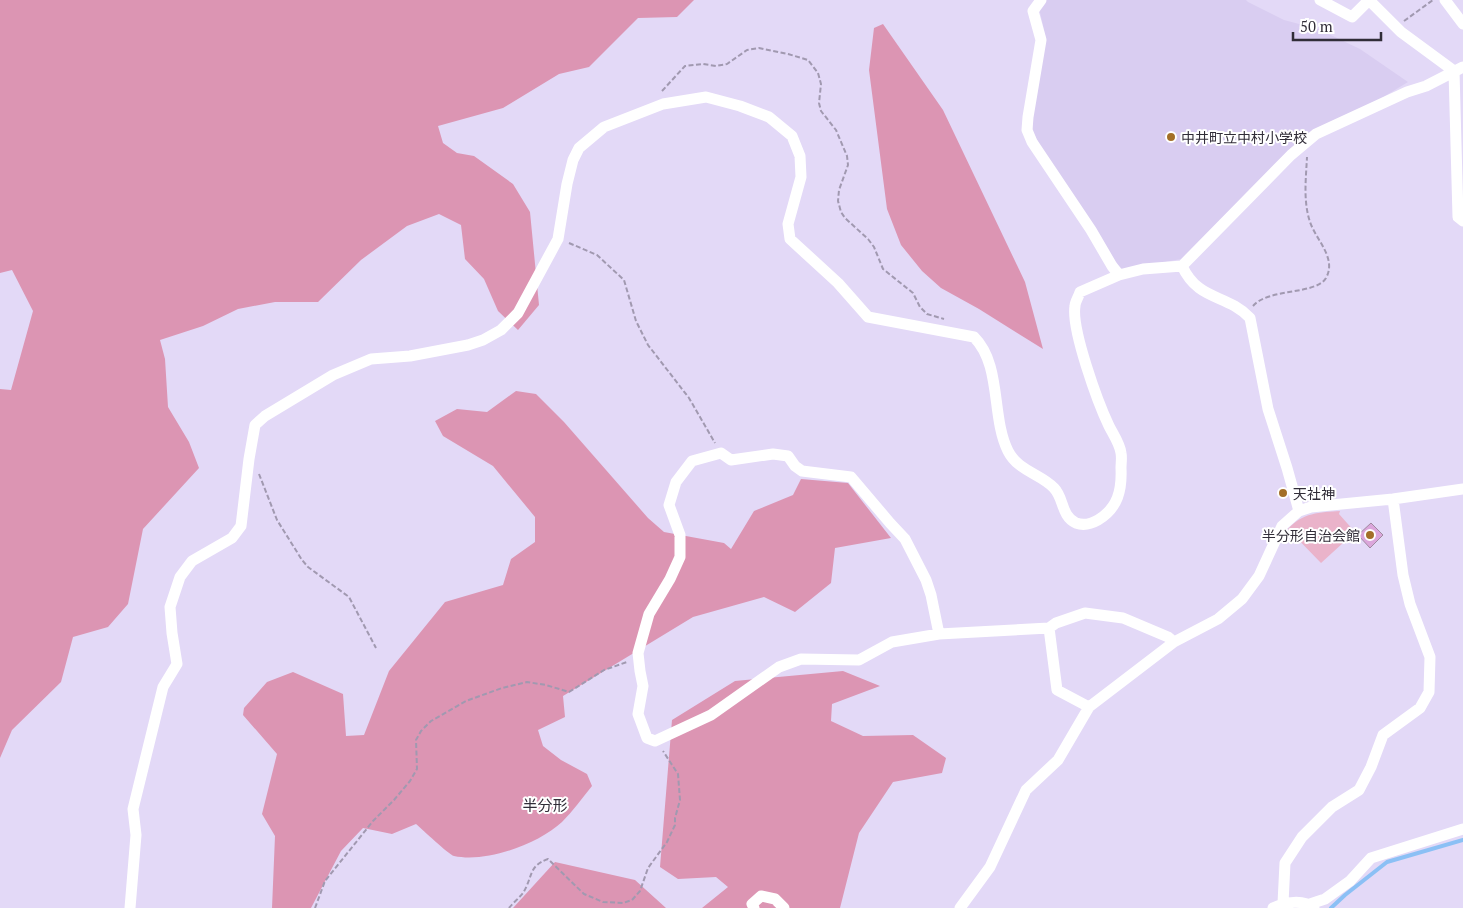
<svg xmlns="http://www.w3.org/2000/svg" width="1463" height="908" viewBox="0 0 1463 908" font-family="'PT Serif','Noto Sans JP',serif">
	<rect width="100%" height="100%" fill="#e3d9f7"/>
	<path fill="#d9cdf1" d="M1045,0H1246L1248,2L1284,20L1318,29L1360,49L1408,82L1380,99L1313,133L1181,259L1123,270L1117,264L1041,147L1033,132L1032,116L1046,38L1039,8Z"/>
	<path fill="#eab3ca" d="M1340,511L1339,514L1355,532L1321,563L1288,529C1302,513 1320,512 1340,511Z"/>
	<path fill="#dc95b3" d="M0,0H694L677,17L638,18L589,67L559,74L503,108L438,126L443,143L457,153L474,156L513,184L530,212L539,305L518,330L498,311L484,279L465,259L461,225L439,214L407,226L361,260L318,302H275L238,309L203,326L160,340L165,359L168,407L189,442L199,468L143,529L128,604L108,627L73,637L61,682L12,730L0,758V389L11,390L33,311L12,270L0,273Z
		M883,24L943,110L1025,282L1043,349L979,309L941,288L922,271L901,245L887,209L869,70L874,28Z
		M516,391L536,394L564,422L648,518L664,532L724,543L731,549L754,511L793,495L801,479L848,483L891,538L835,548L831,583L795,612L764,597L693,617L563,696L565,717L538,730L543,746L561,760L587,774L592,786C582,798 573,811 562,822C538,844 487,863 454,856C448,854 423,830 416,824L392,834L363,828L341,851L311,908H272L275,836L262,814L277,754L243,715L244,708L267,682L293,672L343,694L346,736L364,735L389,671L445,602L503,585L511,559L535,542V517L493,466L443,436L435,421L457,409L487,412Z
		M843,671L880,686L832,704L831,721L863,736L913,735L946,758L942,773L893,782L859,833L840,908H702L728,887L716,877L678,879L660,867L672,720L735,681Z
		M555,862L635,880L666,908H513Z"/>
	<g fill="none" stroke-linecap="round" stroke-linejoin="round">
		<path stroke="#8bc0f5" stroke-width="4" d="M1331,908L1345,895L1387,862L1463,840"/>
	</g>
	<path fill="#dba6db" stroke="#a08aa0" d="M1371,523L1383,535L1370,548L1358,535Z"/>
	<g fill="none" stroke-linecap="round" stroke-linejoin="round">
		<path stroke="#a199b0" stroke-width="2" stroke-dasharray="5 2.5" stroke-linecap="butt" d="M1404,21L1433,0
			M662,91L685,66L703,64L716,66L727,64L747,50L759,48L788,54L808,60L818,73L821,84L819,103L821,111L836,130L847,156L848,165L839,190L838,201L841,212L845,218L868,239L874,247L883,269L913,293L920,307L927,314L944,319
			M569,243L597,255L624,280L636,321L648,345L689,398L715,443
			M1253,306C1268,288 1316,295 1326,278C1337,258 1316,240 1310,222C1303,201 1306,178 1307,157
			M259,474L277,520L302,560L308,567L349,597L376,648
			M315,908L325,881L373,821L394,800L410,781L417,769L416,740L421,731L431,721L466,701L502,688L527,682L546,685L569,692L604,670L627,662
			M509,908C513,903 519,898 523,893C533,877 528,866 548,859L584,894L603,902L623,903L632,900L640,891L648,868L667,842L675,825V818L680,800L678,774L663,751"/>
		<path stroke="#fff" stroke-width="11" d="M1041,0L1033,11L1041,40L1028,117L1027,130L1032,142L1091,230L1112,266L1119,275
			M1320,0L1352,17L1369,0
			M1369,0L1401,32L1454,71
			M1445,0L1463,24
			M1454,71L1458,217L1463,221
			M1182,266C1199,302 1226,293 1250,318L1268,409L1287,468L1299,511
			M1049,628L1057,690L1089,707
			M939,634L931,595L926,580L905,539L890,523L851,477L802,471L795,466L788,456L773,454L731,460L721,453L692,461L676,482L669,505L680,535V557L670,579L649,614L638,653L640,671L643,686L638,714L647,738L655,741L711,715L779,667L801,659L859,660L892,642L939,634L1049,628L1056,623L1085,613L1123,618L1168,637L1174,642
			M1283,903L1285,863L1302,837L1332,807L1359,790L1371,767L1383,735L1420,708L1429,692L1430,657L1410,604L1403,575L1393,499
			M1310,904L1325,899L1350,881L1371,858L1463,829
			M130,908L136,835L133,809L163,687L177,664L172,633L170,607L180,577L192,561L232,538L241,526L249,459L255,425L265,416L333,375L371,359L410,356L468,345L483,340L501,330L518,313L558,239L567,184L573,160L579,148L604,127L663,104L706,97L740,106L769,117L792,136L800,156L801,177L788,224L790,239L838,283L868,317L974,337C1002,365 991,417 1008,451C1018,471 1041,474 1054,488C1064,498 1061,516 1076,523C1084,526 1091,524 1098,520C1118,508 1122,490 1121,468C1121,463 1122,458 1121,453C1120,444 1113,434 1109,426C1098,403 1071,329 1075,306C1075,302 1079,296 1080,292L1119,275L1143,269L1182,266L1291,155L1316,134L1407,92L1426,86L1463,67
			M754,908L752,904L761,896L775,899L784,908
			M960,908L990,867L1026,790L1058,760L1089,707L1174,642L1218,619L1242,599L1259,576L1282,526L1299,511L1311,507L1393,499L1463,489
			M1273,908C1285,902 1303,899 1314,908"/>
	</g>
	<g fill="#a36f28" stroke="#fff" stroke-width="2">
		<circle cx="1171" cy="137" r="5"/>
		<circle cx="1283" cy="493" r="5"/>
		<circle cx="1370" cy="535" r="5"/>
	</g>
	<g text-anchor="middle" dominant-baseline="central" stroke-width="4" stroke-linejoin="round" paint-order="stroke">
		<g font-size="14" fill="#312d38" stroke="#fff" text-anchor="start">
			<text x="1181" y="137">中井町立中村小学校</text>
			<text x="1293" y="493">天社神</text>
			<text x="1360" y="535" text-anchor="end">半分形自治会館</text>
		</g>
		<g font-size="15" fill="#312d38" stroke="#fff">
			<text x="545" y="805">半分形</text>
		</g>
	</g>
	<path d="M1293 32v8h88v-8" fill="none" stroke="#312d38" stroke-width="2.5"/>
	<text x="1300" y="32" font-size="15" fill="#312d38" stroke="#ffffff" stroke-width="4" paint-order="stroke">50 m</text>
</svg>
